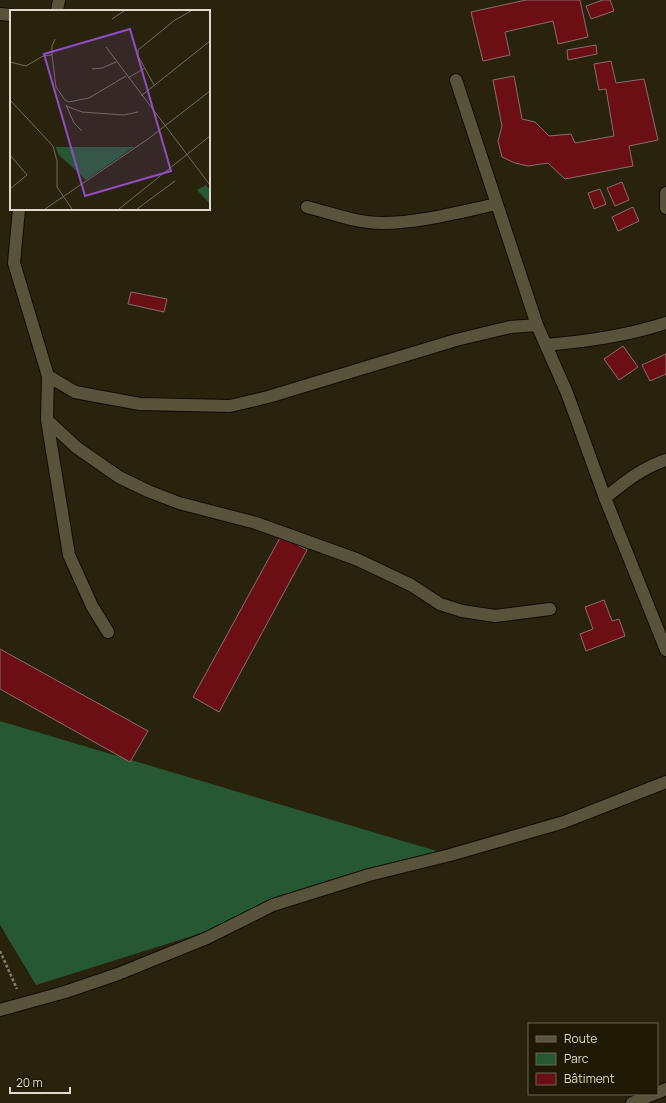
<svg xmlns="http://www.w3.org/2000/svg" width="666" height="1103" viewBox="0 0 666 1103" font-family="Manrope,sans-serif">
	<rect width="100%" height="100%" fill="#29220d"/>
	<path fill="#265834" d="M0,721L450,855L36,985L0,925Z"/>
	<path fill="#6b0f15" stroke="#896d6b" d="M526,0H580L588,37L558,44L553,21L505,32L510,55L483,61L471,12Z
		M603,0H610L614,11L591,19L586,6Z
		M596,45L597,54L568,60L567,50Z
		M611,61L616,83L644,79L658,140L629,146L633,166L565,179L548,163L528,166L515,163L502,157L498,141L502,126L493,80L514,76L522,119L535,122L549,136L571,134L575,143L614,136L606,89L599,90L594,64Z
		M622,182L629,200L615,206L607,188Z
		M600,189L606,204L594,209L588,193Z
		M633,207L639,221L618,231L612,217Z
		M131,292L167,299L164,312L128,304Z
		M623,346L638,367L619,380L604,359Z
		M666,354V374L650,381L642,365Z
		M281,536L307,550L219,712L193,697Z
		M604,600L612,621L619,619L625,636L586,651L580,634L593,629L585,607Z
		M0,649L148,731L130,762L0,689Z"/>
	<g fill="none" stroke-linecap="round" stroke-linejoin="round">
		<defs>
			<path id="minor" d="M57,11L59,0
				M0,14L11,15
				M456,80L537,325L567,393L605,498L666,650
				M666,193V208
				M307,207C331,213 356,223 382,223C420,223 459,212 497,204
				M19,209L14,263L48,376L75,392L140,404L230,406L268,397L456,340L510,327L537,325
				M546,345C587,341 627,336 666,323
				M48,376L47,420L69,555L92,606L108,632
				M47,420L76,447L119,477L148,491L179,503L256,523L356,559L411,585L440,604L462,611L495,616L550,609
				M605,498C625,482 642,468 666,460
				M0,1010L65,992L118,974L207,938L273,905L369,875L450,855L564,822L666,782
				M657,1093L666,1089
				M632,1103L654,1094"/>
		</defs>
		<use href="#minor" stroke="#120c00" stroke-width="14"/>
		<path stroke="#837d6c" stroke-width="2.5" stroke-dasharray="3 2" stroke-linecap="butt" d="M0,951L17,989"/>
		<use href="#minor" stroke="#5a533c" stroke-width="12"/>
	</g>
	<g transform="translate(10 10)">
		<rect width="200" height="200" fill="#29220d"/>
		<path d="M46,137H124L76,170L48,144ZM196,175L200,180V194L187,180Z" fill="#265834"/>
		<path fill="none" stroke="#716c5a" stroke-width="1" d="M102,9L114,1M96,37L200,175M42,45V36L45,29M0,52L16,56L33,46L42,45L46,77L55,90L59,92L79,88L116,66M82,59L92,58L106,52M118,68L135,58M144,75L128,46V40L165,10L181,1M131,86L200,31M0,90L43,136L47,151V177L62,199M56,95L64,113L72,121M56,96L72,102L114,105L128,102M0,145L17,165L0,179M35,199L138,129L200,81M109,199L200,126M127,199L165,171"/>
		<path fill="#8f4fc2" fill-opacity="0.15" stroke="#8f4fc2" stroke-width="2" d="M120,19L161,161L75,186L34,44Z"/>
		<rect width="200" height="200" fill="none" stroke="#dedacd" stroke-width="2"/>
	</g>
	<rect x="528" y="1023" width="130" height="72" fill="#1f1904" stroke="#6b6654"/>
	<rect x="536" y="1036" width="20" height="6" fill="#5a533c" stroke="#6b6654"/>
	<text x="564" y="1043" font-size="12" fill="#dedacd">Route</text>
	<rect x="536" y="1053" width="20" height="12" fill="#265834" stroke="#6b6654"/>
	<text x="564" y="1063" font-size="12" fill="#dedacd">Parc</text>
	<rect x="536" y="1073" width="20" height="12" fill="#6b0f15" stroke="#6b6654"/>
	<text x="564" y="1083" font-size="12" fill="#dedacd">Bâtiment</text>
	<path d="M10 1087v6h60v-6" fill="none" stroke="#dedacd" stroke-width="2"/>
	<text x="16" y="1087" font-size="12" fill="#dedacd" stroke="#1f1904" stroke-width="3" paint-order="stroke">20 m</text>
</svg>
